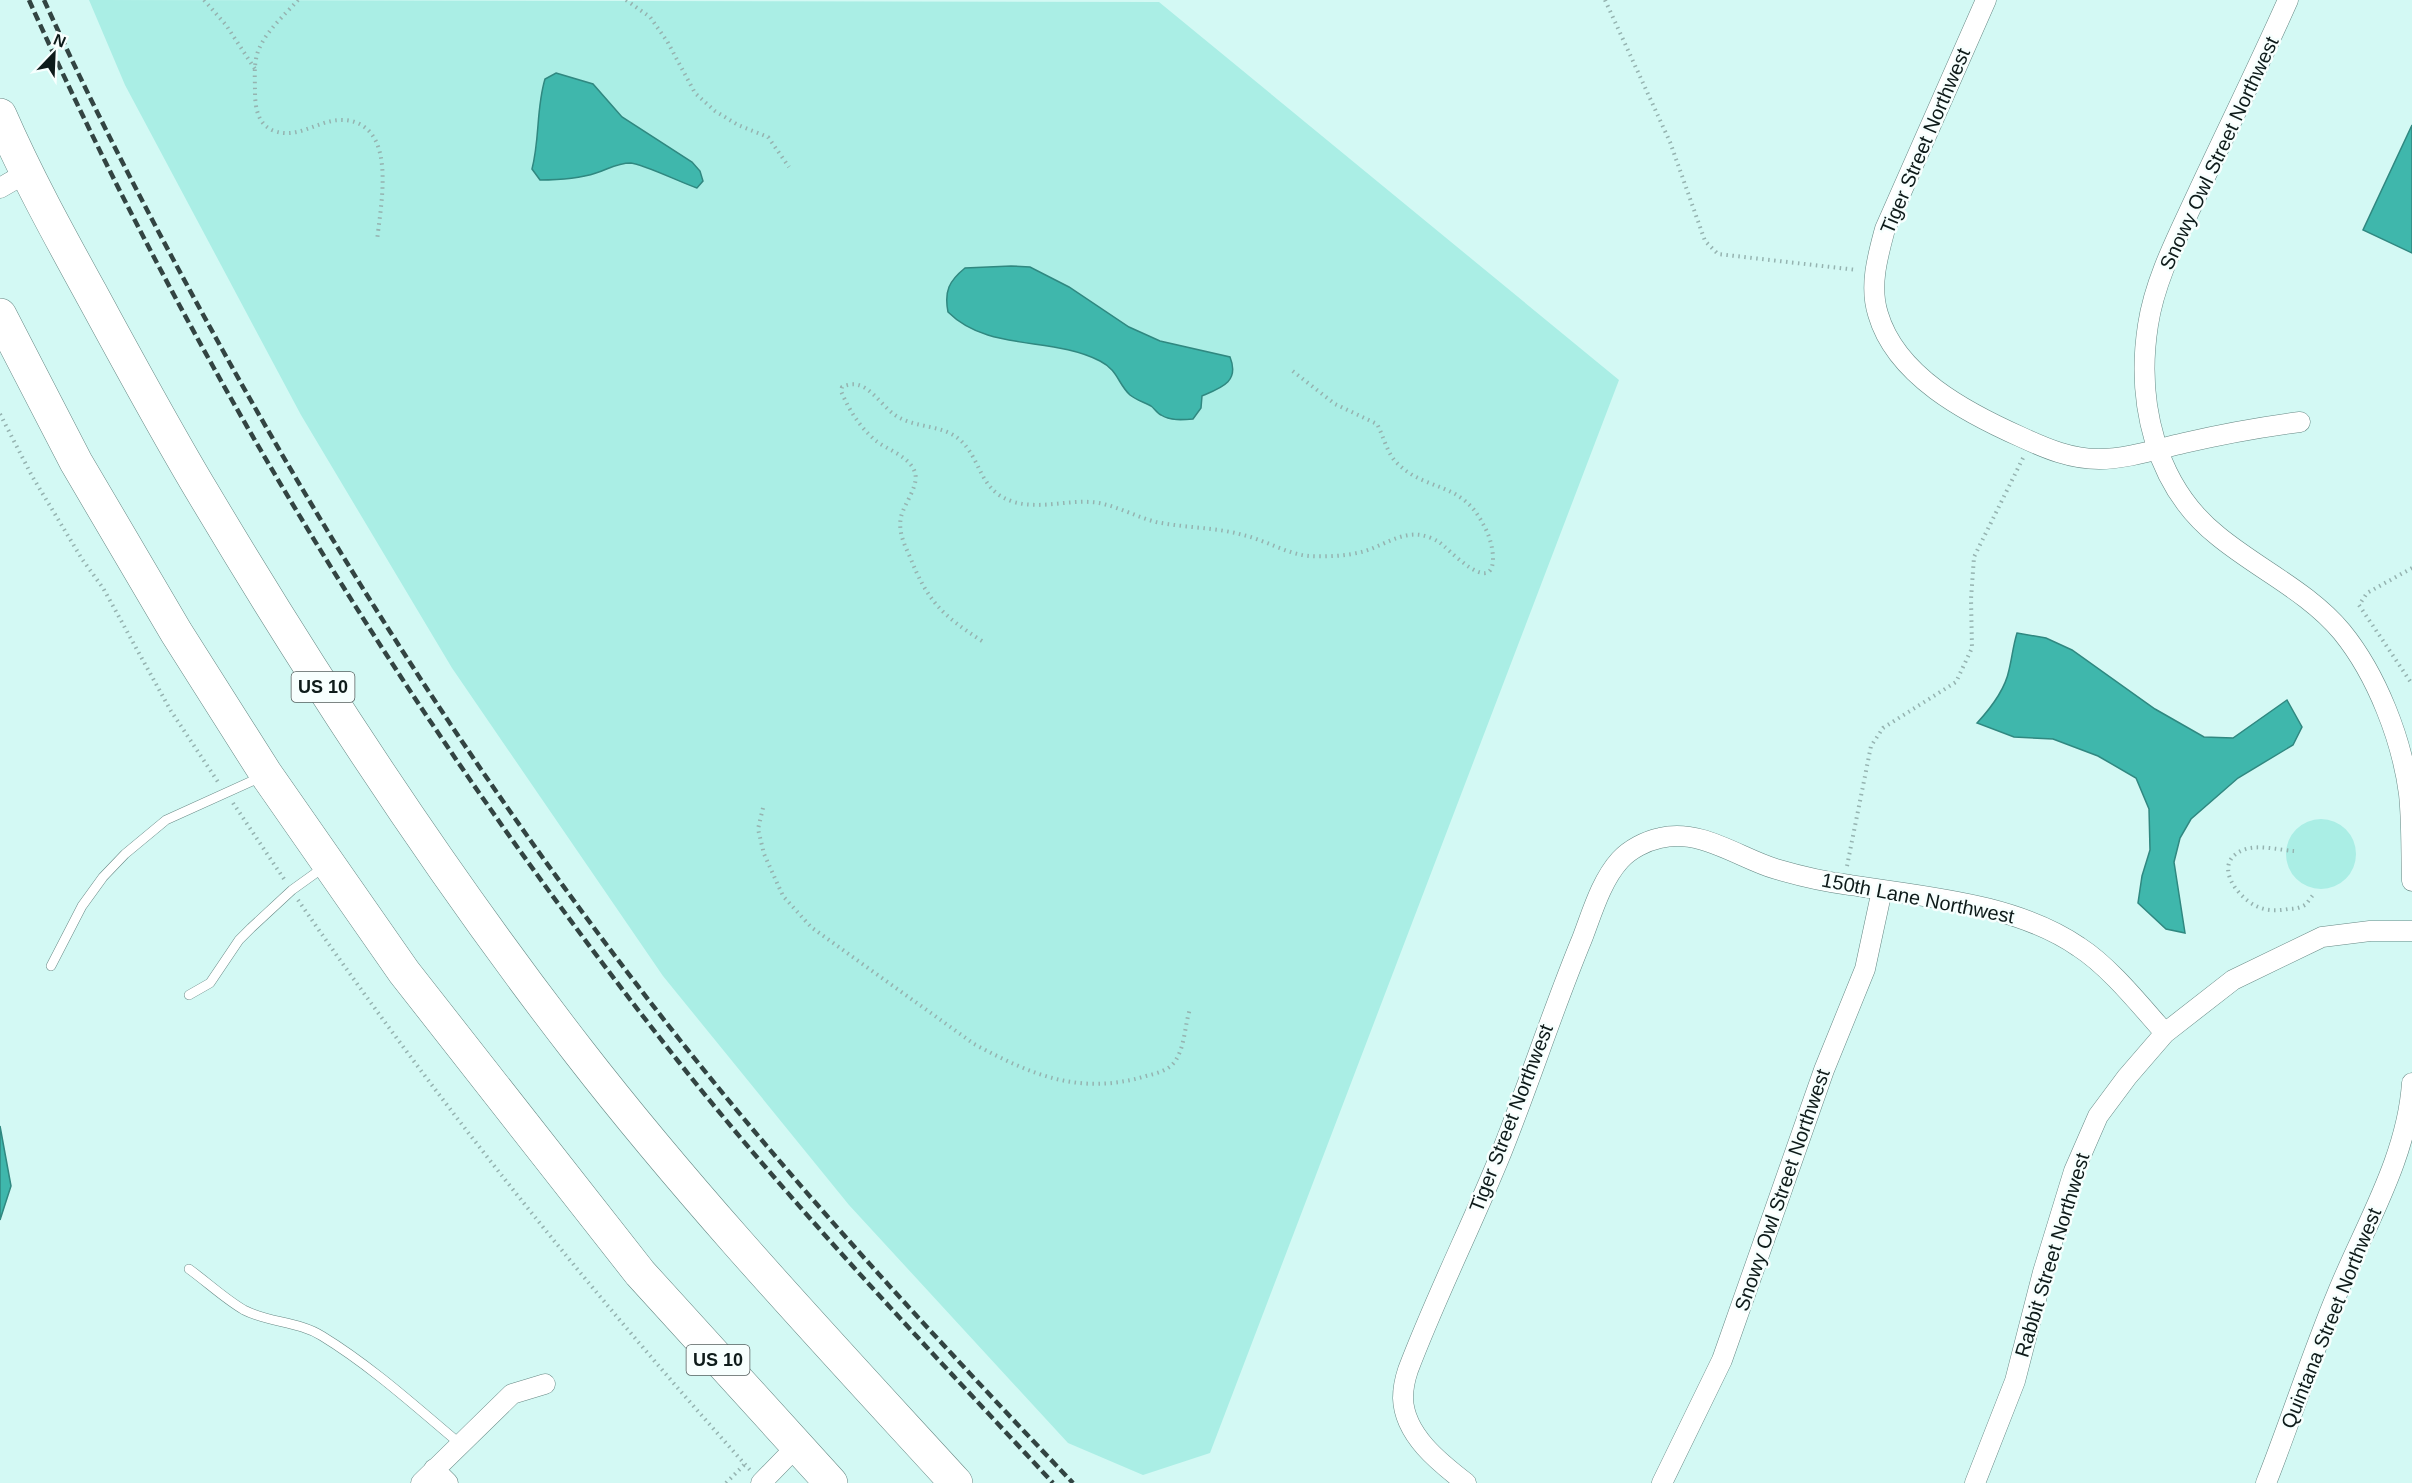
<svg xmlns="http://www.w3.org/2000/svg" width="2412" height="1483" viewBox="0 0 2412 1483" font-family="Helvetica,sans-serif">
	<rect width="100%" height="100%" fill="#d3f9f4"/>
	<path fill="#aaeee5" d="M89,0L1159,2L1619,380L1210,1453L1143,1475L1068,1443L849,1205L663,976L452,668L301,415L125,85Z
		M2286 854a35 35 0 1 1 70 0a35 35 0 1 1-70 0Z"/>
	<path fill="#3fb7ac" stroke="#308880" stroke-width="1.5" d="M556,73L593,84L622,117L692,162L700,171L703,181L697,188C682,183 643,164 631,163C616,163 609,169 596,173C578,179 558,180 540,180L532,169C540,138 536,109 545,79Z
		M2412,125V253L2363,230Z
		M1011,266L1030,267L1069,287L1129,327L1160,341L1230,357C1240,382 1221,388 1202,396L1201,408L1193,419C1183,420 1170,421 1161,415C1157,413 1154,408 1151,406C1144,402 1136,400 1130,395C1118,384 1118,370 1100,361C1052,336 988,352 948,312C944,291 949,281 965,268Z
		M2017,633L2046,638L2072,650L2155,709L2204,737L2233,738L2287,700L2302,727L2293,745L2238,778L2191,819L2180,838L2174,862L2185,933L2166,929L2138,903L2142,876L2150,850L2149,809L2136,778L2098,756L2053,739L2014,737L1977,723C1990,709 2005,690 2009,670C2012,658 2013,646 2017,633Z
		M0,1126L11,1186L0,1220Z"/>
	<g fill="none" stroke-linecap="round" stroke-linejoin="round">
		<defs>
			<path id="lane" d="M51,966L82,906L103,877L125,854L166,820L261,777
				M189,995L210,983L239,940L251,928L292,890L324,867
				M189,1269C207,1282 225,1299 244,1310C269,1323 298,1321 322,1336C371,1366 415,1406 459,1443"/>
			<path id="street" d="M1986,0L1885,229C1878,255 1869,286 1878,314C1896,376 1967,413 2021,437C2047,449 2071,459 2099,459C2127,459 2157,449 2184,443C2223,434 2261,427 2300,422
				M2288,0C2260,63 2229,126 2200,188C2180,232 2155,278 2148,325C2136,402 2155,486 2218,536C2258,569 2309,592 2342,632C2377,675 2402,740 2409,794C2412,822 2411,852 2412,881
				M0,188L26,173
				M434,1469L448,1483
				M421,1483L512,1394L545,1384
				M761,1483L797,1446
				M1466,1483C1440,1463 1404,1435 1403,1398C1403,1389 1405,1379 1408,1370C1436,1296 1472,1225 1502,1151C1530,1081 1553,1009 1582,939C1592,913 1601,881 1620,860C1630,849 1646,841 1660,838C1701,828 1739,858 1776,869C1800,876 1826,882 1850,885C1925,897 2015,903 2079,947C2110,967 2140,1005 2165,1033
				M1662,1483L1722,1360L1824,1070L1865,969L1882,890
				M1975,1483L2015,1381L2043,1272L2074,1171L2098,1116L2127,1077L2165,1033L2233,980L2322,937L2370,931H2412
				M2266,1483C2291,1420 2311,1356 2337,1294C2365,1225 2407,1158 2412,1083"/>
			<path id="highway" d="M0,115C27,177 59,235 92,295C128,361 164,428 203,493C318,686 441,874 579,1052C696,1203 827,1342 956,1483
				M0,315L76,462L176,632L266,774L404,972L640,1273L831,1483"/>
		</defs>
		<use href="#lane" stroke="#668884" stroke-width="10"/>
		<use href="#street" stroke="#668884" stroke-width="21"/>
		<use href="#highway" stroke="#668884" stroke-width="34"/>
		<path stroke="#95b3b0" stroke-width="4" stroke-dasharray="1.5 4.5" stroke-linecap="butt" d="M204,0L226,25L255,69
			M298,0C283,17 260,36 256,59C254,69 255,81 255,91C255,106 257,123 272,130C298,141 318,119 343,120C352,120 362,124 368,130C392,153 380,211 377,241
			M626,0L650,17L667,41L695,93L715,111L738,125L768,137L789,167
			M1605,0L1670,142L1705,241L1718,254L1857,270
			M0,414L32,476L82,559L103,588L171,711L218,782
			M2412,568L2367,593L2359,605L2412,684
			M982,641C942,615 928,602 910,557C904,544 898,531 901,517C904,503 921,484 914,470C907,455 887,450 875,440C859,426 849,410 841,391L842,387C867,375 879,406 898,417C917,428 942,425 959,439C982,459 978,489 1011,501C1040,511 1070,498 1099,503C1119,507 1137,517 1156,522C1185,528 1215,527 1243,535C1265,540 1287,554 1309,556C1327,557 1348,556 1365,551C1384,545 1401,532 1421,535C1427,536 1434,539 1439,542C1447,547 1492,597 1493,559C1493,547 1489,534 1483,524C1461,481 1427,492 1398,464C1387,454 1384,437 1377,424L1335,404L1290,369
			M233,803L284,879
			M763,808L758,829L764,854L783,896L811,927L974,1044C1032,1075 1080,1096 1146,1076C1158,1073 1171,1070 1177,1058C1185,1044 1185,1024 1190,1009
			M2294,851C2279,850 2257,844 2243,850C2212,863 2236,896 2256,906C2266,911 2277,911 2288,909C2294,909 2300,908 2305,905C2308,902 2311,897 2314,894
			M1847,866L1871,746L1883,728L1956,682L1972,648L1971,599L1974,557L2023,458
			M298,900C436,1100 588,1289 750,1470
			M726,1483L745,1464"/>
		<use href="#lane" stroke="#fff" stroke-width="9"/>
		<use href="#street" stroke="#fff" stroke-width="20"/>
		<use href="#highway" stroke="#fff" stroke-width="33"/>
		<path stroke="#324442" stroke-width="4.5" stroke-dasharray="9 4.5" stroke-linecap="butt" d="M29,0C199,379 421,736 678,1061C795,1209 925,1345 1053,1483
			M44,0C98,119 159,235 222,349C359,596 515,833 691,1054C811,1204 941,1344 1073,1483"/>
	</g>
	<g text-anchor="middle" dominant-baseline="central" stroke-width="5" stroke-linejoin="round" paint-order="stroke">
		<g fill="#f7fffe" stroke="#545f5e" stroke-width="1.5">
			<rect x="291.5" y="672" width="63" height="30" rx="4.5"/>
			<rect x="686.5" y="1345" width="63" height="30" rx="4.5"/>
		</g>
		<g font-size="18" font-weight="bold" fill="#0e1b1a">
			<text x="323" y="687">US 10</text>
			<text x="718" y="1360">US 10</text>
		</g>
		<g font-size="20" fill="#0e1b1a" stroke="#f7fffe">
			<text transform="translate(1925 141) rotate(-67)">Tiger Street Northwest</text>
			<text transform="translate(2219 153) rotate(-65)">Snowy Owl Street Northwest</text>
			<text transform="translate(1918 898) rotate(11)">150th Lane Northwest</text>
			<text transform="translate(1511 1118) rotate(-69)">Tiger Street Northwest</text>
			<text transform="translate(1782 1190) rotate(-71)">Snowy Owl Street Northwest</text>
			<text transform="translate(2052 1255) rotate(-73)">Rabbit Street Northwest</text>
			<text transform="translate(2331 1318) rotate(-68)">Quintana Street Northwest</text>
		</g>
	</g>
	<g transform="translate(54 54) rotate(23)" stroke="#f7fffe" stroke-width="4.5" paint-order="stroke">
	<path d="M0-4.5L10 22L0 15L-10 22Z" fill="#0e1b1a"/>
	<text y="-9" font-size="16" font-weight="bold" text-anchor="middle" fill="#0e1b1a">N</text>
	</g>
</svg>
